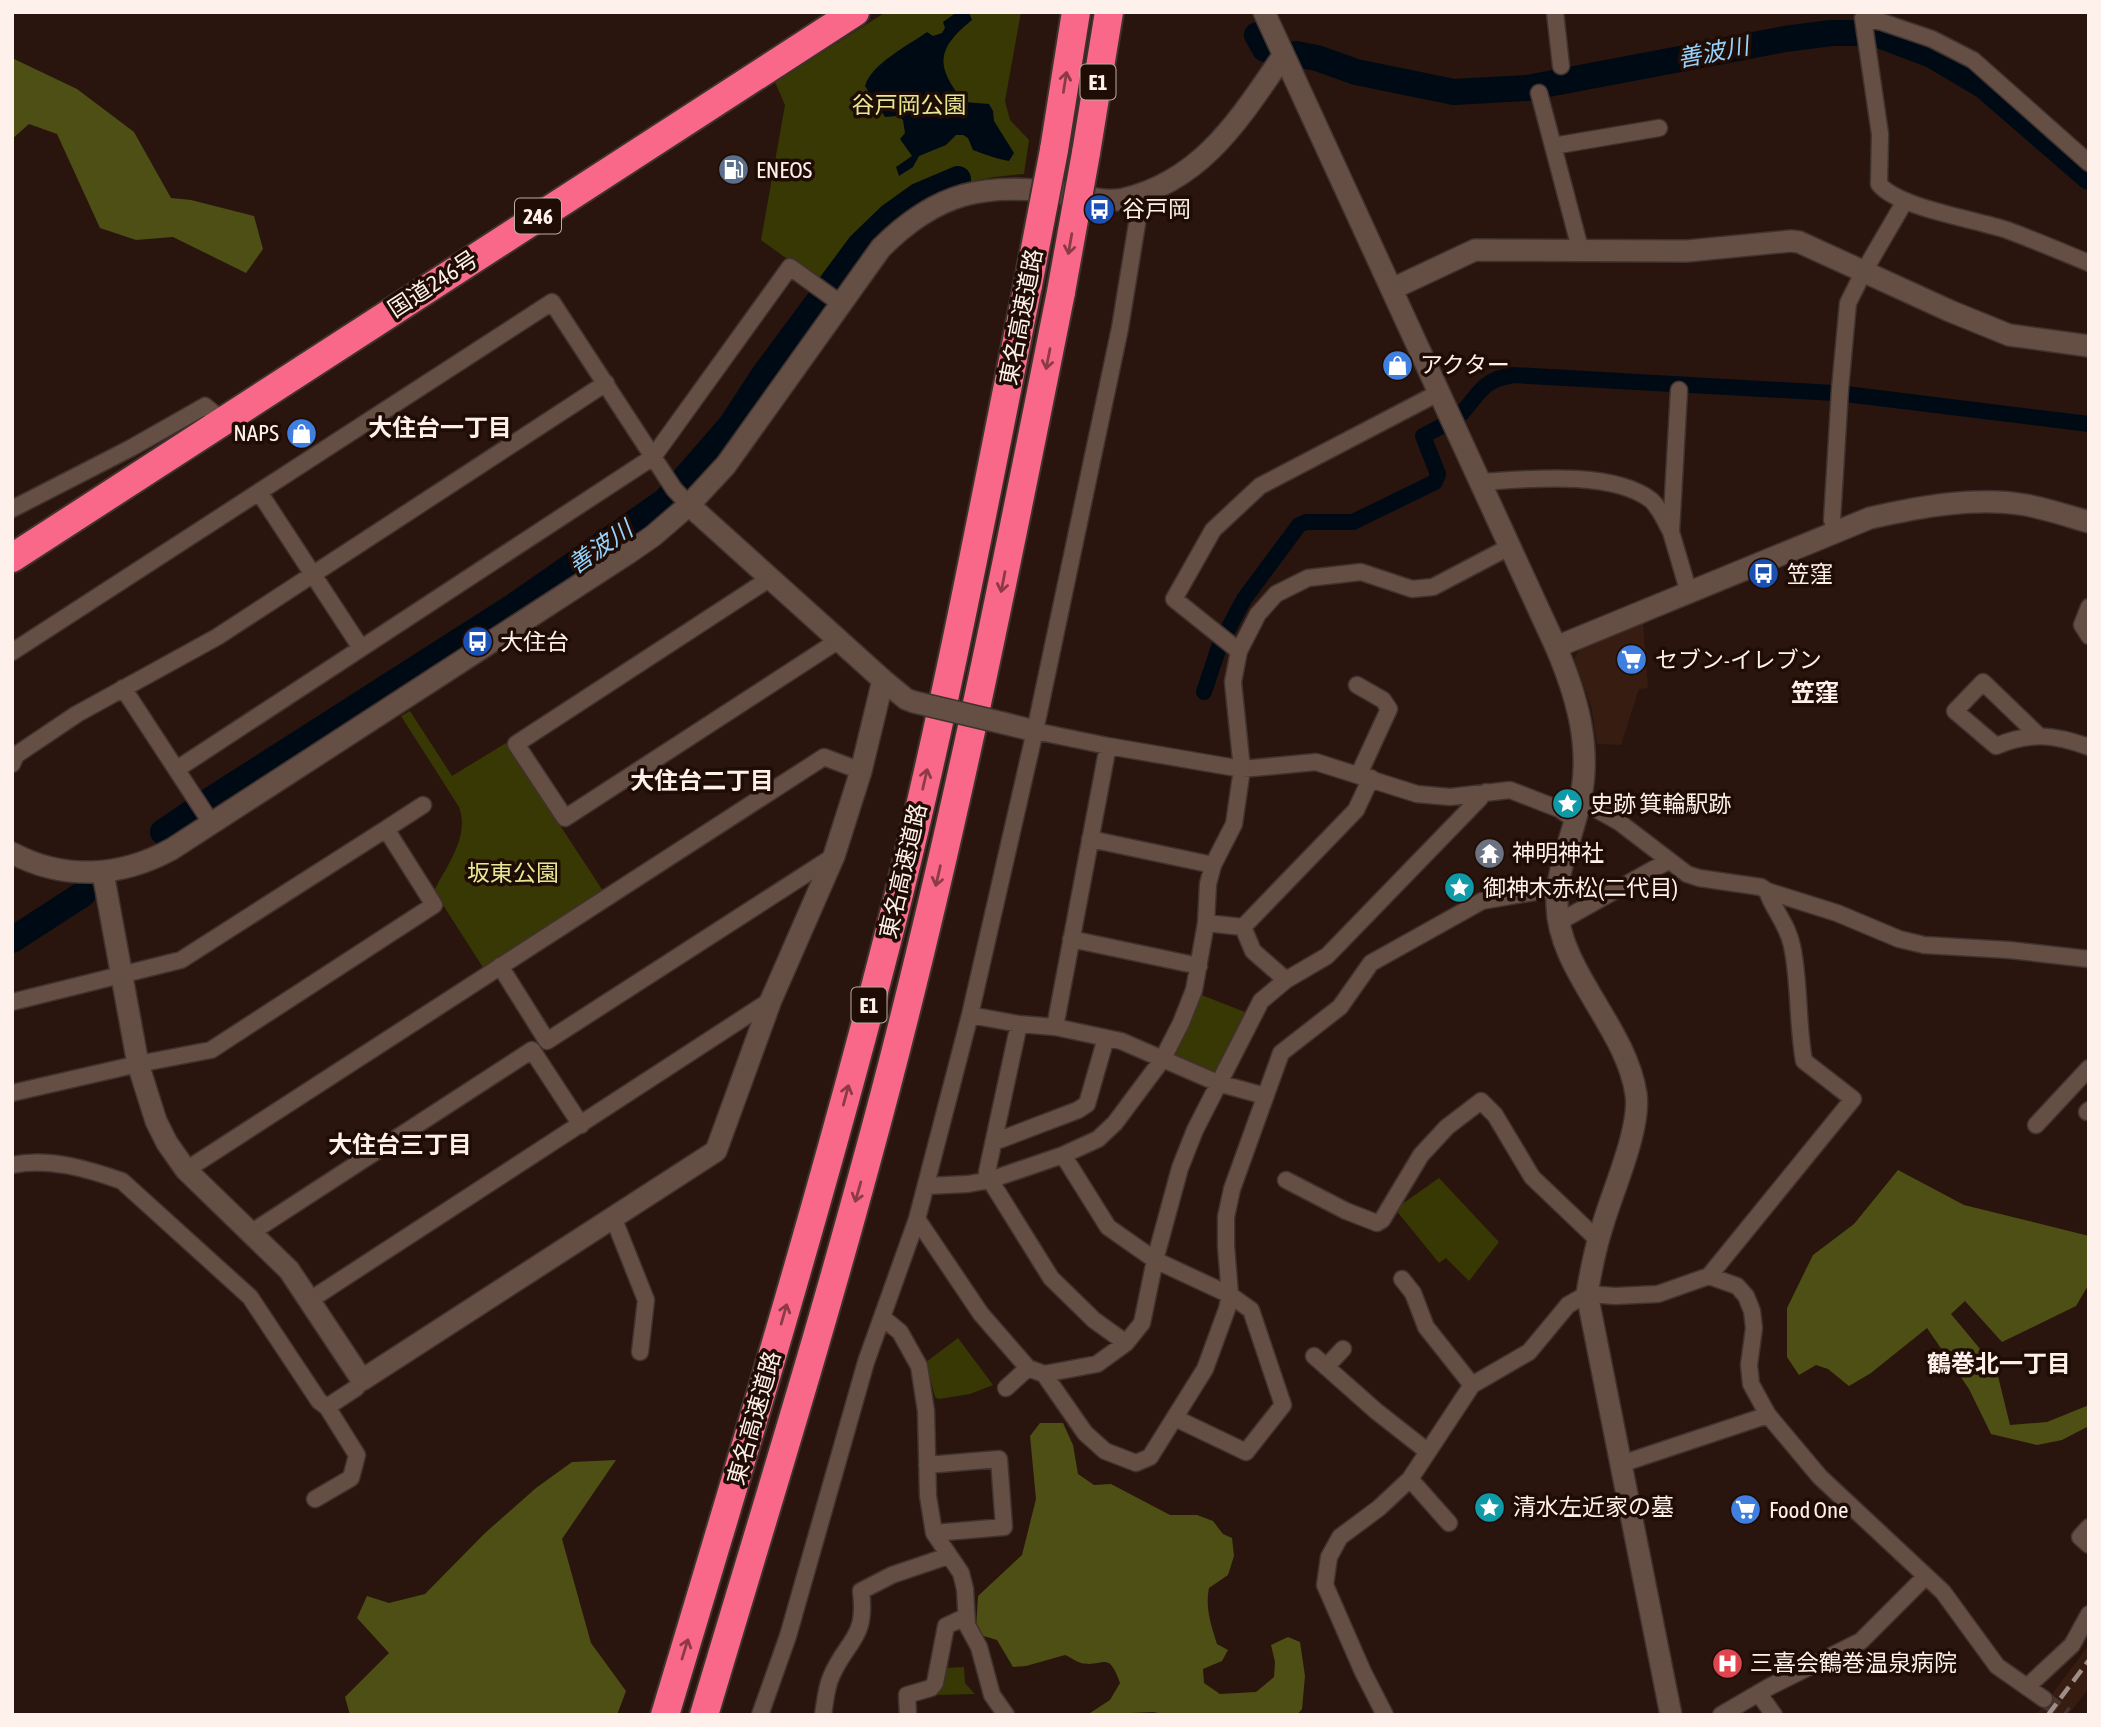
<svg xmlns="http://www.w3.org/2000/svg" width="2101" height="1727" viewBox="0 0 2101 1727" font-family="'Asap Condensed','Noto Sans JP',sans-serif">
	<rect width="100%" height="100%" fill="#29150d"/>
	<path fill="#361c11" d="M1643,621L1648,688L1639,689L1621,745L1597,744L1591,706L1574,659L1582,644Z
		M2089,1645V1688L2068,1715H2036Z"/>
	<path fill="#373804" d="M886,12H1021L1005,101L1010,120L1029,140L1024,174C922,181 893,216 832,291L761,240L785,105L775,82Z
		M410,711L452,776L506,743L603,891L484,969L434,891C447,865 470,837 459,807L401,716Z
		M1199,994L1250,1014L1222,1068L1212,1075L1176,1060L1173,1054Z
		M1439,1178L1499,1242L1469,1281L1446,1258L1439,1263L1395,1209Z
		M958,1338L993,1385L970,1394L939,1399L935,1397L926,1362Z
		M964,1667L965,1683L975,1694L938,1695L945,1668Z"/>
	<path fill="#4d4f14" d="M12,58L77,89L134,132L171,198L191,200L254,216L263,249L246,273L173,237L136,240L100,228L57,134L29,124L12,139Z
		M1898,1170L1964,1205L2089,1236V1284L2076,1306L2002,1342L1965,1301L1951,1314L1996,1368L2010,1425L2047,1422L2089,1405V1426L2062,1440L2037,1445L1991,1434L1969,1389L1927,1328L1871,1373L1849,1386L1828,1369L1816,1365L1799,1375L1787,1357V1308L1813,1255L1854,1224Z
		M1040,1423H1063L1073,1445L1078,1474L1094,1485L1111,1484L1170,1515H1197L1213,1521L1223,1534L1232,1538L1234,1556L1228,1575L1209,1588C1205,1608 1211,1625 1217,1644L1228,1650L1222,1661L1203,1669L1204,1683L1220,1694L1256,1692L1274,1677L1275,1662L1271,1645L1288,1637L1300,1642L1305,1676L1302,1709L1297,1715H1171L1153,1712L1087,1715L1110,1700L1120,1683C1108,1649 1104,1668 1081,1663C1075,1661 1070,1657 1065,1655L1026,1666L1013,1667L997,1640L980,1635L976,1628L978,1596L1022,1555L1036,1499L1030,1436Z
		M616,1460L562,1539L591,1643L626,1691L617,1715L540,1713L537,1715H350L345,1697L389,1653L357,1618L367,1596L389,1603L425,1594L485,1533L536,1488L572,1462Z"/>
	<path fill="#000a14" d="M957,12H969L972,20C936,49 935,66 964,102L989,104L993,111L994,121L1014,153L1009,161C997,159 984,154 973,150L968,138L963,135H956L946,145L919,156L913,167L899,176L896,167L912,156L900,139L905,133L903,120L898,116L885,117L865,86C871,64 909,45 927,32L933,36L942,33L945,28L943,22Z"/>
	<g fill="none" stroke-linecap="round" stroke-linejoin="round">
		<path stroke="#000a14" stroke-width="16" d="M1846,394L2089,424
			M1462,413C1481,391 1483,380 1513,375L1834,393
			M1226,633L1244,599L1299,525L1306,522H1353L1435,482L1438,474L1423,436L1442,426
			M1204,692L1220,644"/>
		<path stroke="#000a14" stroke-width="26" d="M1257,35L1265,49
			M1296,54L1317,58L1356,72L1454,92L1527,88L1785,39L1831,33H1874L1932,55L1984,86L2089,177
			M163,832L212,799L514,606L665,501L731,425L763,376L860,245L890,216L918,196L958,179
			M12,940L83,894"/>
		<path stroke="#49362e" stroke-width="16" stroke-dasharray="16 8" stroke-linecap="butt" d="M2044,1699L2066,1715"/>
		<defs>
			<path id="street" d="M1555,12L1561,66
				M1539,93L1581,252
				M1553,146L1659,128
				M2089,163L1973,60L1932,39L1882,22L1863,18L1880,134L1879,184C1898,208 1975,219 2007,230C2034,240 2062,252 2089,263
				M1679,390L1671,532L1689,593
				M1481,482C1527,479 1612,470 1651,500C1660,508 1665,521 1671,532
				M259,492L361,648
				M12,509L131,448L205,406L222,420
				M1836,530L1832,520L1840,389L1848,303L1863,273L1905,201
				M769,579L516,744L565,818L839,640
				M2089,607L2082,625L2089,636
				M1239,651L1174,599L1213,530L1260,486L1440,392
				M12,652L552,302L674,489L689,505
				M1357,685L1383,700L1389,709L1359,774
				M123,688L212,824
				M1035,731L1108,746L1242,769L1316,762L1417,794L1450,797L1510,790L1559,809L1575,820
				M2039,736L1983,682L1955,711L1996,746C2030,732 2053,734 2089,747
				M12,764L16,755L77,714L217,637L606,383
				M177,769L653,457L790,267L840,303
				M1580,800L1619,822L1687,874L1699,878L1761,887L1767,891L1837,913L1899,939L1924,945L2009,950L2089,959
				M386,829L423,805
				M1090,839L1213,865
				M1559,922L1668,861
				M1206,923L1243,927L1253,951L1286,980
				M1243,927L1356,810L1371,778
				M1071,939L1199,966
				M500,966L547,1041L834,856
				M12,1002L181,960L386,829L434,905L211,1050L138,1064L12,1093
				M970,1015L1019,1024L1055,1027L1121,1041L1218,1083L1265,1096
				M1019,1024L987,1172L990,1180L1051,1278L1094,1320L1126,1343
				M1055,1027L1108,746
				M2087,1112L2089,1110
				M2036,1125L2089,1068
				M994,1142L1078,1110L1087,1104L1106,1038
				M1063,1155L1108,1227L1155,1260L1230,1295L1251,1310L1283,1405L1246,1452L1175,1418
				M12,1165C48,1157 88,1169 122,1181L250,1297L319,1401L327,1407L357,1455L351,1478L315,1499
				M186,1170L824,757L861,771
				M1286,1180L1346,1211L1377,1223L1382,1220L1421,1155L1447,1127L1481,1101L1495,1115L1532,1177L1598,1240
				M926,1186L968,1184L990,1180L1063,1155L1098,1139L1115,1123L1162,1060L1181,1023L1194,990L1206,923L1208,884L1213,865L1234,824L1242,769L1233,682L1239,651L1258,614L1276,594L1308,578L1361,572L1412,589L1433,587L1511,546
				M613,1217L646,1300L640,1352
				M917,1219L981,1314L1028,1368L1044,1374L1097,1364L1126,1343L1142,1323L1155,1260L1180,1168L1195,1130L1261,1001L1286,980L1327,956L1486,792
				M252,1232L532,1050L581,1125
				M1709,1276L1853,1099L1804,1061C1797,1023 1800,983 1792,946C1788,925 1774,911 1767,891
				M1402,1279L1413,1293L1426,1327L1472,1385
				M310,1300L771,1000
				M882,1317L900,1332L919,1366L926,1411L928,1496L934,1533L961,1573L965,1589L967,1625L979,1647L992,1695L1006,1715
				M1314,1356L1376,1411L1427,1451
				M1326,1367L1343,1349
				M1044,1374L1085,1433L1105,1451L1136,1463L1150,1457L1205,1369L1227,1309L1230,1295L1226,1246V1217L1232,1189L1281,1053L1340,1007L1371,963L1482,901L1558,888
				M1006,1388L1028,1368
				M327,1407L356,1388L362,1380
				M1621,1464L1768,1415
				M927,1465L999,1459L1004,1527L934,1533
				M1410,1479L1449,1523
				M2089,1527L2080,1537L2089,1545
				M2028,1686L2072,1645L2089,1614
				M1759,1694L1774,1715
				M760,1715L788,1636L866,1362L917,1219L970,1015L1035,731L1120,328L1142,193
				M823,1715C825,1703 826,1688 831,1677C847,1639 867,1640 861,1591L892,1575L948,1556
				M908,1715L907,1695L931,1688L935,1683L946,1626L965,1617
				M1385,1715L1363,1672L1325,1585L1329,1557L1340,1537L1379,1508L1410,1479L1472,1385L1529,1352L1568,1305L1587,1294L1615,1296L1658,1294L1709,1276L1737,1286L1746,1296L1752,1311L1754,1328L1749,1365L1751,1384L1768,1415L1820,1477L1943,1592L1997,1666L2044,1699
				M1721,1715L1769,1687L1861,1641L1926,1576"/>
			<path id="secondary" d="M1264,12L1556,647C1577,696 1592,748 1580,801C1573,836 1556,869 1557,905C1558,970 1626,1027 1636,1094C1641,1127 1614,1188 1604,1221C1596,1245 1591,1269 1587,1294L1671,1715
				M1392,289L1475,250L1687,251L1791,241L1799,242L1950,311L2009,335L2089,346
				M689,505L883,680L906,699L914,702
				M1556,647L1870,518C1919,507 1975,496 2026,505C2047,509 2068,516 2089,522
				M1003,723L1035,731
				M12,853C65,881 121,877 172,849L627,554L653,536L689,505L726,465L881,248C937,192 984,182 1061,193C1081,196 1105,203 1124,199C1203,180 1240,118 1283,56
				M103,873L138,1064L156,1121L167,1143L186,1170L289,1270L362,1380L716,1151L771,1000L834,856L861,771L883,680"/>
			<path id="highway" d="M1054,150L1076,12
				M1086,153L1109,12
				M12,558L855,12
				M665,1715C747,1442 830,1170 899,894C949,693 987,488 1028,285
				M704,1715C759,1531 816,1348 866,1163C945,876 1003,584 1061,292"/>
		</defs>
		<use href="#street" stroke="#40322f" stroke-width="19"/>
		<use href="#secondary" stroke="#40322f" stroke-width="24"/>
		<use href="#highway" stroke="#40322f" stroke-width="32"/>
		<use href="#street" stroke="#654e44" stroke-width="16"/>
		<use href="#secondary" stroke="#654e44" stroke-width="21"/>
		<use href="#highway" stroke="#f96889" stroke-width="28"/>
		<path stroke="#9e8e87" stroke-width="4.5" stroke-dasharray="14 7" stroke-linecap="butt" d="M2048,1715L2089,1660"/>
		<defs>
			<path id="secondary-bridge" d="M914,702L1003,723"/>
			<path id="highway-bridge" d="M1028,285L1054,150
				M1061,292L1086,153"/>
		</defs>
		<use href="#secondary-bridge" stroke="#40322f" stroke-width="24" stroke-linecap="butt"/>
		<use href="#highway-bridge" stroke="#40322f" stroke-width="32" stroke-linecap="butt"/>
		<use href="#secondary-bridge" stroke="#654e44" stroke-width="21"/>
		<use href="#highway-bridge" stroke="#f96889" stroke-width="28"/>
	</g>
	<defs><path id="oneway-shaft" d="M-6 0H5M1.5-3L5.5 0L1.5 3" fill="none" stroke-width="1.6" stroke-linecap="round" stroke-linejoin="round" transform="scale(1.75)"/></defs>
	<g stroke="#8c3a47">
		<use href="#oneway-shaft" transform="translate(1065 82) rotate(-81)"/>
		<use href="#oneway-shaft" transform="translate(1070 244) rotate(100)"/>
		<use href="#oneway-shaft" transform="translate(1048 359) rotate(101)"/>
		<use href="#oneway-shaft" transform="translate(1003 582) rotate(101)"/>
		<use href="#oneway-shaft" transform="translate(925 779) rotate(-77)"/>
		<use href="#oneway-shaft" transform="translate(938 876) rotate(103)"/>
		<use href="#oneway-shaft" transform="translate(846 1095) rotate(-75)"/>
		<use href="#oneway-shaft" transform="translate(858 1192) rotate(106)"/>
		<use href="#oneway-shaft" transform="translate(784 1314) rotate(-74)"/>
		<use href="#oneway-shaft" transform="translate(685 1649) rotate(-73)"/>
	</g>
	<defs>
		<symbol id="fuel-disc" viewBox="-11 -11 22 22"><circle r="9.5" fill="#5c6f8a" stroke="#1f0c05"/><path d="M-5.5-6h7V0h2V4h1.3V-2.5L3-4.5l.8-.8L6-3V5H2.5V1h-1V6h-7ZM-4.2-4.7v3.2H.2V-4.7Z" fill="#fff"/></symbol>
		<symbol id="bus-disc" viewBox="-11 -11 22 22"><circle r="9.5" fill="#1a4fb4" stroke="#1f0c05"/><path d="M-5-6H5V4H4V6H2V4H-2V6H-4V4H-5ZM-3.5-4V0h7V-4ZM-3.5 1.2v1.5H-2V1.2ZM2 1.2v1.5H3.5V1.2Z" fill="#fff"/></symbol>
		<symbol id="shop-disc" viewBox="-11 -11 22 22"><circle r="9.5" fill="#3f7fe0" stroke="#1f0c05"/><path d="M-5-2.5h2.3a2.7 3.5 0 0 1 5.4 0H5L5.5 6h-11ZM-1.5-2.5h3a1.5 2.3 0 0 0-3 0Z" fill="#fff"/></symbol>
		<symbol id="supermarket-disc" viewBox="-11 -11 22 22"><circle r="9.5" fill="#3f7fe0" stroke="#1f0c05"/><path d="M-6-5.5h2.5l.6 2H6L4.5 2H-2.5L-4.4-4H-6ZM-1.5 3.2a1.3 1.3 0 1 0 .1 0ZM3 3.2a1.3 1.3 0 1 0 .1 0Z" fill="#fff"/></symbol>
		<symbol id="sight-disc" viewBox="-11 -11 22 22"><circle r="9.5" fill="#0f9aa8" stroke="#1f0c05"/><path d="M0-6L1.8-2.2L6-1.7L2.9 1.2L3.7 5.4L0 3.3L-3.7 5.4L-2.9 1.2L-6-1.7L-1.8-2.2Z" fill="#fff"/></symbol>
		<symbol id="temple-disc" viewBox="-11 -11 22 22"><circle r="9.5" fill="#6b7280" stroke="#1f0c05"/><path d="M0-6L5-2H3V0L6.5 2.5H4V6H1.5V3h-3V6H-4V2.5H-6.5L-3 0V-2H-5Z" fill="#fff"/></symbol>
		<symbol id="hospital-disc" viewBox="-11 -11 22 22"><circle r="9.5" fill="#e0444e" stroke="#1f0c05"/><path d="M-5-5h3v3.5h4V-5h3V5h-3V1.5h-4V5h-3Z" fill="#fff"/></symbol>
	</defs>
	<g fill-rule="evenodd">
		<use href="#fuel-disc" x="716" y="152" width="35" height="35"/>
		<use href="#bus-disc" x="1082" y="192" width="35" height="35"/>
		<use href="#shop-disc" x="1380" y="348" width="35" height="35"/>
		<use href="#shop-disc" x="284" y="416" width="35" height="35"/>
		<use href="#bus-disc" x="1746" y="556" width="35" height="35"/>
		<use href="#bus-disc" x="460" y="624" width="35" height="35"/>
		<use href="#supermarket-disc" x="1614" y="642" width="35" height="35"/>
		<use href="#sight-disc" x="1550" y="786" width="35" height="35"/>
		<use href="#temple-disc" x="1472" y="836" width="35" height="35"/>
		<use href="#sight-disc" x="1442" y="870" width="35" height="35"/>
		<use href="#sight-disc" x="1472" y="1490" width="35" height="35"/>
		<use href="#supermarket-disc" x="1728" y="1492" width="35" height="35"/>
		<use href="#hospital-disc" x="1710" y="1646" width="35" height="35"/>
	</g>
	<g text-anchor="middle" dominant-baseline="central" stroke-width="7" stroke-linejoin="round" paint-order="stroke">
		<g fill="#1f0c05" stroke="#bbaca5" stroke-width="2">
			<rect x="1080.5" y="64.5" width="35" height="35" rx="5"/>
			<rect x="515" y="198.5" width="46" height="35" rx="5"/>
			<rect x="851.5" y="987.5" width="35" height="35" rx="5"/>
		</g>
		<g font-size="21" font-weight="bold" fill="#fef0ea">
			<text x="1098" y="82">E1</text>
			<text x="538" y="216">246</text>
			<text x="869" y="1005">E1</text>
		</g>
		<g font-size="23" fill="#e5e993" stroke="#1f0c05">
			<text x="909" y="105">谷戸岡公園</text>
			<text x="513" y="873">坂東公園</text>
		</g>
		<g font-size="23" fill="#fef0ea" stroke="#1f0c05" text-anchor="start">
			<text x="756" y="170">ENEOS</text>
			<text x="1122" y="209">谷戸岡</text>
			<text x="1420" y="365">アクター</text>
			<text x="279" y="433" text-anchor="end">NAPS</text>
			<text x="1787" y="574">笠窪</text>
			<text x="500" y="642">大住台</text>
			<text x="1655" y="660">セブン-イレブン</text>
			<text x="1590" y="804">史跡 箕輪駅跡</text>
			<text x="1512" y="853">神明神社</text>
			<text x="1483" y="888">御神木赤松(二代目)</text>
			<text x="1513" y="1507">清水左近家の墓</text>
			<text x="1769" y="1510">Food One</text>
			<text x="1750" y="1663">三喜会鶴巻温泉病院</text>
		</g>
		<g font-size="23" fill="#fef0ea" stroke="#1f0c05">
			<text transform="translate(433 284) rotate(-33)">国道246号</text>
			<text transform="translate(1021 317) rotate(-79)">東名高速道路</text>
			<text transform="translate(903 871) rotate(-77)">東名高速道路</text>
			<text transform="translate(754 1418) rotate(-74)">東名高速道路</text>
		</g>
		<g font-size="24" font-style="italic" fill="#95d3fe" stroke="#1f0c05">
			<text transform="translate(1713 52) rotate(-11)">善波川</text>
			<text transform="translate(600 547) rotate(-35)">善波川</text>
		</g>
		<g font-size="24" font-weight="bold" fill="#fef0ea" stroke="#1f0c05">
			<text x="440" y="427">大住台一丁目</text>
			<text x="1815" y="692">笠窪</text>
			<text x="702" y="780">大住台二丁目</text>
			<text x="400" y="1144">大住台三丁目</text>
			<text x="1999" y="1363">鶴巻北一丁目</text>
		</g>
	</g>
	<rect width="2101" height="1727" fill="none" stroke="#fef0ea" stroke-width="28"/>
</svg>
